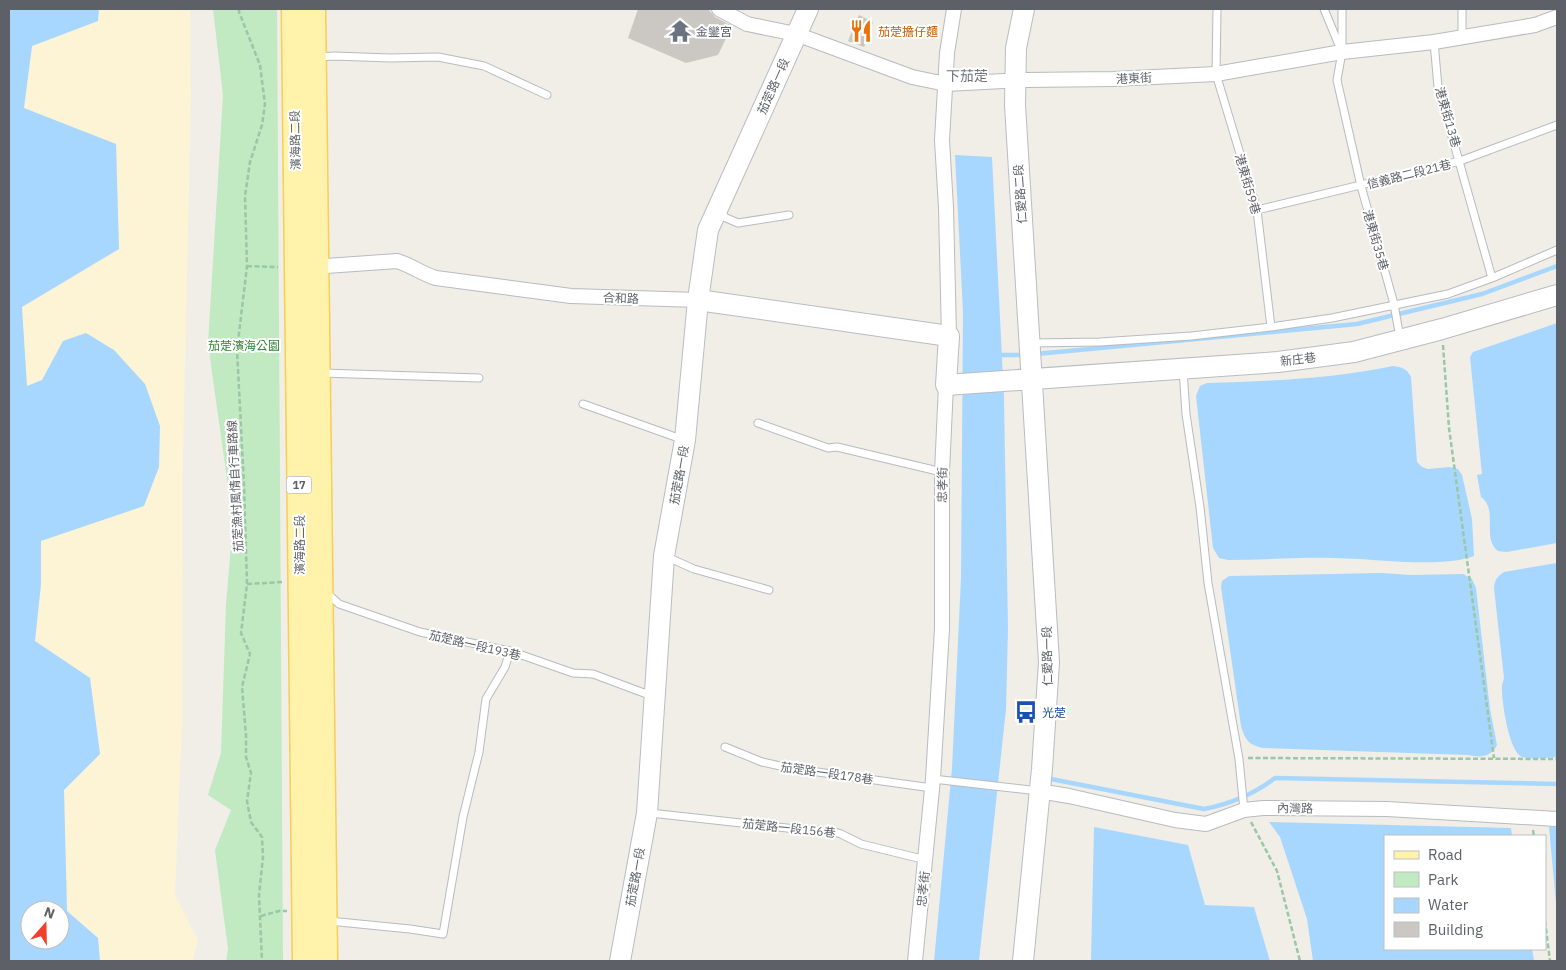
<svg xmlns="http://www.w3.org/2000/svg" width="1566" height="970" viewBox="0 0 1566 970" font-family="'IBM Plex Sans','Noto Sans TC',sans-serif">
	<rect width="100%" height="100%" fill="#f0eee6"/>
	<path fill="#c1e9c2" d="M213,9H277L283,961H226L228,949L215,850L231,810L208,795L221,753L226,605L233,521L208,344L223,95Z"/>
	<path fill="#fcf4d5" d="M99,9H190L191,97L183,455L182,724L175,895L198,940L193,961H100L98,938L67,911L64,790L100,754L90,678L35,641L41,584V540L144,506L63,341L42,380L27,386L21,307L119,249L116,144L23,108L32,46L98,21Z"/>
	<path fill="#a7d7ff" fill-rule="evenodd" d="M9,9H99L98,21L32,46L24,108L116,144L119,249L22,307L27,386L42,380L63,341L86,333L114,350L145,384L160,426L159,467L144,506L41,541V584L35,641L90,678L100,754L64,790L67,911L98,938L100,961H9ZM30,910H60V940H30Z
		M955,155L992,157L1004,398L1008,628L1006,709L979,961H934L952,768L961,578L963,312Z
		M1557,323V543L1507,552L1498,551C1481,538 1499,510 1481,497L1477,475L1482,474L1470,357L1473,352Z
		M1393,366C1402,367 1407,369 1411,377L1417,462L1422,467L1428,469L1450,467L1458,469L1462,475L1472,519L1474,556C1439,569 1372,558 1332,558C1298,557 1263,560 1228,560L1219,558L1213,548L1196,396L1200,386L1207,383C1269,381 1332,379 1393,366Z
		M1557,563V757C1550,758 1528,759 1522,757C1509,752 1502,703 1502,690C1501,686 1503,682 1504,678L1494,588C1495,579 1497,577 1504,572Z
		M1381,573L1411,575L1463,574L1472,579L1476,588L1490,709L1497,745C1491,757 1481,758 1468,755L1263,748C1249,745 1245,740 1241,726L1221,587L1222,581L1229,576Z
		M1269,822L1511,828L1512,836H1385V949H1532L1534,961H1313L1307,919L1280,837Z
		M1094,827L1188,845L1205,905L1254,907L1270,961H1091Z
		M1549,827H1557V914Z"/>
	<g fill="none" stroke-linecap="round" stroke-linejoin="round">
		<path stroke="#a7d7ff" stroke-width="4.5" d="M1036,354L1357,324L1482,294L1557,266
			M1003,355H1026
			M1051,779L1204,809C1230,804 1254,794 1275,778L1557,784"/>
	</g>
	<path fill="#cbc8c3" d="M638,9H708L715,17L732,26L718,55L686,63L628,38Z
		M859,15L873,22L864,47L848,41Z"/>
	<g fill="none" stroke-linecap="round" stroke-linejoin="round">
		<defs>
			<path id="lane" d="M1217,9L1216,74L1257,210L1271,327
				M1324,9L1341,50
				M1342,9V52L1337,80L1361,186L1394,304L1400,338
				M1462,9V37
				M1434,42L1438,87L1492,278
				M318,57L334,56L390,58L438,57L484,66L547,95
				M722,210L724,217L738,223L789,215
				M1257,210L1460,161L1557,125
				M1032,343L1100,342L1191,336L1271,327L1332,318L1448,294L1492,278L1557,250
				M1183,370L1186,414L1200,507L1208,583L1239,759L1244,810
				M322,373L479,378
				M583,404L684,440
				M758,423L828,448L837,447L942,472
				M665,556L694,569L769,590
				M327,593L339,604L420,632L510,651L573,673L593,674L652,696
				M725,747L762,762L789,768L932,788
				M933,779L1039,791
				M650,813L796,829L832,831L841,834L861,844L926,860
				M329,921L410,929L443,934L463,817L479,752L486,699L505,667L510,651"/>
			<path id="street" d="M719,9L747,24L796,34L912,77L946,84L1025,80L1113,79L1216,74L1342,52L1434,42L1535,25L1557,17
				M312,267L397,261C411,265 422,274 436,278L571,296L698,300
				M949,336L946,208L942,140L947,53L954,9
				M1039,791L1069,796L1175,820L1206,824L1244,810L1263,808L1387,809L1557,819
				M915,961L933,779L942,629V472L946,385"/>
			<path id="secondary" d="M698,300L949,336L946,385L1278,362L1354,352L1442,329L1557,295
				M620,961L647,813L664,556L685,440L698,300L708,230L808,9
				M1023,961L1042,769L1049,662L1015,105L1016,48L1024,9"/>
			<path id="primary" d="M293,9L304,961
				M314,9L326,961"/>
		</defs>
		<use href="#lane" stroke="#b8bbc0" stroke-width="9"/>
		<use href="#street" stroke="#b8bbc0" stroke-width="16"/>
		<use href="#secondary" stroke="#b9bcc2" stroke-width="22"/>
		<use href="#primary" stroke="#f8ce57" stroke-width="25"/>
		<path stroke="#99c7a7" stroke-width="2.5" stroke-dasharray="5 2.5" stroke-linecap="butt" d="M239,9V12L260,65L265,104L262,125L250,162L245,196L247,266L237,350L244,485L247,584L241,633L250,654L242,687L246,735V757L251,773L247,801L251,822L262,837L263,857L259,895L262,961
			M247,266L278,267
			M1443,345L1449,428L1494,758
			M247,584L283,582
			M1248,758L1557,759
			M1251,822L1277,871L1300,961
			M1533,830L1534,836
			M261,916L279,911H287
			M1545,921L1550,961"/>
		<use href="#lane" stroke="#fff" stroke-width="7"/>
		<use href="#street" stroke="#fff" stroke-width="14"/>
		<use href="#secondary" stroke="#fff" stroke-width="20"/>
		<use href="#primary" stroke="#fff3ac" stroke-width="22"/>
	</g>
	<defs>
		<symbol id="temple-bare" viewBox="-9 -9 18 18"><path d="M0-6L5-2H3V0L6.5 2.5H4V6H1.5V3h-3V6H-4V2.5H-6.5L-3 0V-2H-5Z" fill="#6b7280" stroke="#fff" stroke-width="2.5" paint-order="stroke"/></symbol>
		<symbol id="restaurant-bare" viewBox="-9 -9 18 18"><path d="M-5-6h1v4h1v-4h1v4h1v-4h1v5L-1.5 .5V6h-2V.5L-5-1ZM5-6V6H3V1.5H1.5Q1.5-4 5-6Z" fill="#e8710a" stroke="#fff" stroke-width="2.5" paint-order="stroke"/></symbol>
		<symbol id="bus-bare" viewBox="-9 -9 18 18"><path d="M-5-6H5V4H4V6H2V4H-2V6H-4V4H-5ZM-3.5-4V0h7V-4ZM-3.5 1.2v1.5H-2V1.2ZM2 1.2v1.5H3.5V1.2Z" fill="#1a4fb4" stroke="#fff" stroke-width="2.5" paint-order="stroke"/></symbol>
	</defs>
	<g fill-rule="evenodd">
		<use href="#temple-bare" x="664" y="15" width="32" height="32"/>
		<use href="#restaurant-bare" x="845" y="15" width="32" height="32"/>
		<use href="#bus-bare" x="1010" y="696" width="32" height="32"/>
	</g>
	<g text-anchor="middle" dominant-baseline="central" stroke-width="4" stroke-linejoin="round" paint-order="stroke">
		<rect fill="#fff" stroke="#8e9095" stroke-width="1" x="286.5" y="476.5" width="25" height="17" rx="4"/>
		<g font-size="11" font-weight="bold" fill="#5d6167">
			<text x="299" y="485">17</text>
		</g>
		<g font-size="12" fill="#5b616d" stroke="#fff" text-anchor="start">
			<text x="696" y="31">金鑾宮</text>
		</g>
		<g font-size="12" fill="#c56008" stroke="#fff" text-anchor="start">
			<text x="878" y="31">茄萣擔仔麵</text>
		</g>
		<g font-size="12" fill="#5d6167" stroke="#fff">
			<text transform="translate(1134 78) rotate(-3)">港東街</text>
			<text transform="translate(773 86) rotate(-66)">茄萣路一段</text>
			<text transform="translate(1448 117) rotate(74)">港東街13巷</text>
			<text transform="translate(295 140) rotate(-91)">濱海路二段</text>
			<text transform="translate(1409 174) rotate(-14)">信義路二段21巷</text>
			<text transform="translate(1248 184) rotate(74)">港東街59巷</text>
			<text transform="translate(1020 194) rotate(-94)">仁愛路二段</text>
			<text transform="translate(1376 240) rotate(74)">港東街35巷</text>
			<text transform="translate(621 298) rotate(2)">合和路</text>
			<text transform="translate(1298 359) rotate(-7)">新庄巷</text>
			<text transform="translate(679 475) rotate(-80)">茄萣路一段</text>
			<text transform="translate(942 485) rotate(-89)">忠孝街</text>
			<text transform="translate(235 486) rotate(-93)">茄萣漁村風情自行車路線</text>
			<text transform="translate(299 545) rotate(-90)">濱海路二段</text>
			<text transform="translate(475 645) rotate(13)">茄萣路一段193巷</text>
			<text transform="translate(1047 656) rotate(-91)">仁愛路一段</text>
			<text transform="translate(827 773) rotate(8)">茄萣路一段178巷</text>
			<text transform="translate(1295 808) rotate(1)">內灣路</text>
			<text transform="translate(789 828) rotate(6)">茄萣路一段156巷</text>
			<text transform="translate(635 877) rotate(-80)">茄萣路一段</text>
			<text transform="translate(923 889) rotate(-84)">忠孝街</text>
		</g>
		<g font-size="12" fill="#308236" stroke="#fff">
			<text x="244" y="345">茄萣濱海公園</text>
		</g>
		<g font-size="12" fill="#164399" stroke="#fff" text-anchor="start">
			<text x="1042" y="712">光萣</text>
		</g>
		<g font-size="14" fill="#6e7379" stroke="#fff">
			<text x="967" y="76">下茄萣</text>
		</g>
	</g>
	<rect width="1566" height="970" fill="none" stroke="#5d6167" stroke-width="20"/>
	<rect x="1384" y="835" width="162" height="115" fill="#ffffff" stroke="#bec0c2"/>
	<rect x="1394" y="851" width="25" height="8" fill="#fff3ac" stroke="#bec0c2"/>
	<text x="1428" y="860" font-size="15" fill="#5d6167">Road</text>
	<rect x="1394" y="872" width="25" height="15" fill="#c1e9c2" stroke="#bec0c2"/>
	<text x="1428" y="885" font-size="15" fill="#5d6167">Park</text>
	<rect x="1394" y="898" width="25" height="15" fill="#a7d7ff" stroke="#bec0c2"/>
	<text x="1428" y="910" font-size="15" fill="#5d6167">Water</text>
	<rect x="1394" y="922" width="25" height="15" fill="#cbc8c3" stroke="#bec0c2"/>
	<text x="1428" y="935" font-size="15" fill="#5d6167">Building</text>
	<g transform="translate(45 925) rotate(20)"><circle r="24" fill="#ffffff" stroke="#bec0c2"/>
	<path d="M0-4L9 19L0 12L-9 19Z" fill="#f13f2b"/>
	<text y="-8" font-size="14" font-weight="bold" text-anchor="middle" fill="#5d6167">N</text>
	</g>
</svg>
